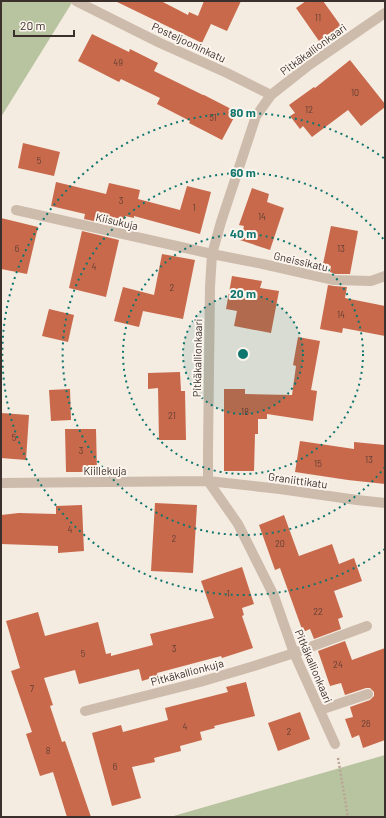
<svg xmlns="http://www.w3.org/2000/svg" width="386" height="818" viewBox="0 0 386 818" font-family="Barlow,sans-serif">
	<rect width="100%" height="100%" fill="#f4ebe1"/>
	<path fill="#b8c4a0" d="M1,1H73L1,117Z
		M385,755V817H170Z"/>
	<path fill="#c8694b" d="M115,1H161L188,15L189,12L198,16L204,1H241L227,31L211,24L202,43Z
		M306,1H323L341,26L319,41L296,8Z
		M92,34L129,52L130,49L158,63L154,71L203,95H204L237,112L222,140L189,123L190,121L157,104L160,98L121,79L119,82L78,61Z
		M350,60L385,104V107L361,126L348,110L312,137L303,126L300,129L290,116L295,113L289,105L314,87L315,88Z
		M23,143L60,152L54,176L18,168Z
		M56,182L106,194L109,183L140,190L138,199L180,210L187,186L211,192L200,234L134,216V218L125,216L122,227L84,219L85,214L51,206Z
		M252,188L269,194L267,202L284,208L270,250L240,240L244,226L239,225Z
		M1,218L38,227L27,274L1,269Z
		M331,226L358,231L350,274H335L330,272L331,266L323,264Z
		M82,231L119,240L106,297L69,288Z
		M162,254L195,260L183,319L143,311L139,327L114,321L123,287L154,295Z
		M232,276L262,281L260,288L279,291L271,333L234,326L237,311L226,309Z
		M328,285L334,286L347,287L345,298L385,306V336L343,328L342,333L320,329Z
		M49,309L74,315L68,342L42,336Z
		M298,337L320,341L311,390L317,391L313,421L267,414V419H258V434H255L254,471H224V389H245V394L292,395L296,366L293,365Z
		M180,372L181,391H185L186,440H159L158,388L148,389V373Z
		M70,389L71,420L51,421L49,390Z
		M1,413L29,415L26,460L1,458Z
		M65,429H96L97,472H66Z
		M300,441L354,449V442L385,445V484L348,480L295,472Z
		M155,503L197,505L193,573L151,571Z
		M82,505L84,551L58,553V546L1,544V515L19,513L56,514V506Z
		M284,515L299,556L332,544L339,564L354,558L362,581L334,591L343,617L338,619L341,629L314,639L310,629L303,632L280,568L275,570L259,525Z
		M242,567L254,604L242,608L244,615L242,616L253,648L222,658L221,656L157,673L158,676L142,681L139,669L79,684L75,670L44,678L53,705L50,706L62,742L65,741L91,817H67L53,772L40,776L26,734L32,732L11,671L20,668L6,621L38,612L45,636L98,622L106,654L111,653V656L153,645L150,634L214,618L201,581Z
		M345,641L352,660L385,648V740L363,748L359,735L352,738L345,719L353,717L350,707L370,700L374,696V692L370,688H366L345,695L341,683L330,686L318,651Z
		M246,682L255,716L214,726L215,728L200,732L202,740L180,746L181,751L154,758L155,762L132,767L141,798L112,806L92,733L121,725L123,732L168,720L165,708L228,692L226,687Z
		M300,712L310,739L278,751L268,723Z"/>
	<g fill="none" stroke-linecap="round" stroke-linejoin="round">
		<path stroke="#b9a596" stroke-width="2.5" stroke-dasharray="2 2" stroke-linecap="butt" d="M338,758L348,817"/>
		<path stroke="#cdbbac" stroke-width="10" d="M294,653L367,626
			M320,710L368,694"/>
		<path stroke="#cdbbac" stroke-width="10" d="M76,1L160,43L227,73L271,95
			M16,210L212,254L263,264L334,280L371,281L385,276
			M1,483L208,481L280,489L357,500L385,503
			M85,711L200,682L254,666L294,653
			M335,744L294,653L274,596L238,524L208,481V452L210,287L212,254L221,222L256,116L271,95L309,65L385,13"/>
	</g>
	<circle cx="243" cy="354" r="60" fill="#0f766e" fill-opacity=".12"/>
	<g fill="none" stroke="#0f766e" stroke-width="2" stroke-dasharray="2 4">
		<circle cx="243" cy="354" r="60"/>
		<circle cx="243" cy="354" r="120"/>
		<path d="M385 467A181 181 0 1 1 385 241"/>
		<path d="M385 549A241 241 0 1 1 385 159"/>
	</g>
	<g text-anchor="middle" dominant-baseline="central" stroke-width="4" stroke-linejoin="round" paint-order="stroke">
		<g font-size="9" fill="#5e3e33">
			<text x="318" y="17">11</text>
			<text x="118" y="62">49</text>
			<text x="355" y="92">10</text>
			<text x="309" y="109">12</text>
			<text x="213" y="117">51</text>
			<text x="39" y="160">5</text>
			<text x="121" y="200">3</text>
			<text x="194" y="207">1</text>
			<text x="262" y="216">14</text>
			<text x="17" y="248">6</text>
			<text x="341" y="248">13</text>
			<text x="94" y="266">4</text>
			<text x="172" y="287">2</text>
			<text x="341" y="314">14</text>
			<text x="245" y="411">18</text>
			<text x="172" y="415">21</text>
			<text x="14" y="437">5</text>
			<text x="81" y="450">3</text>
			<text x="369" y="459">13</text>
			<text x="318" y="463">15</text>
			<text x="70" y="529">4</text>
			<text x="174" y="538">2</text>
			<text x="280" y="543">20</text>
			<text x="228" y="593">1</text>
			<text x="318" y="611">22</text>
			<text x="174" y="648">3</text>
			<text x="83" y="653">5</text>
			<text x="338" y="664">24</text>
			<text x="32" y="688">7</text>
			<text x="366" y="723">26</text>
			<text x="185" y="726">4</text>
			<text x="289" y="731">2</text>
			<text x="48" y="750">8</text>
			<text x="115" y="766">6</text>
		</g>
		<g font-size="11" fill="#3b302b" stroke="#fbf5ee">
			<text transform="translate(189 42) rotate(25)">Posteljooninkatu</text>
			<text transform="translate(313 49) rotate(-36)">Pitkäkallionkaari</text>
			<text transform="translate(117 221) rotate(13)">Kiisukuja</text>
			<text transform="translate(301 261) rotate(13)">Gneissikatu</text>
			<text transform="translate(197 358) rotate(-89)">Pitkäkallionkaari</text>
			<text x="105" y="470">Kiillekuja</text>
			<text transform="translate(298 480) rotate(8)">Graniittikatu</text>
			<text transform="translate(314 666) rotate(67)">Pitkäkallionkaari</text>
			<text transform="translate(187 672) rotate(-15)">Pitkäkallionkuja</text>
		</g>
	</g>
	<circle cx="243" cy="354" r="6" fill="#0f766e" stroke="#fbf5ee" stroke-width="2"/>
	<g font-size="12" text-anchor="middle" font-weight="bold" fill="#0f766e" stroke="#fbf5ee" stroke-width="4" stroke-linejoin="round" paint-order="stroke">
		<text x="243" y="117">80 m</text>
		<text x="243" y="177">60 m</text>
		<text x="243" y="238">40 m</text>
		<text x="243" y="298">20 m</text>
	</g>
	<rect width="386" height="818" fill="none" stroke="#3b302b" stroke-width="4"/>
	<path d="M14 30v6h60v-6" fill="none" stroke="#3b302b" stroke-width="2"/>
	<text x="20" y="30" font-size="12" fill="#3b302b" stroke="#fbf5ee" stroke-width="3" paint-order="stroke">20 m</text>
</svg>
